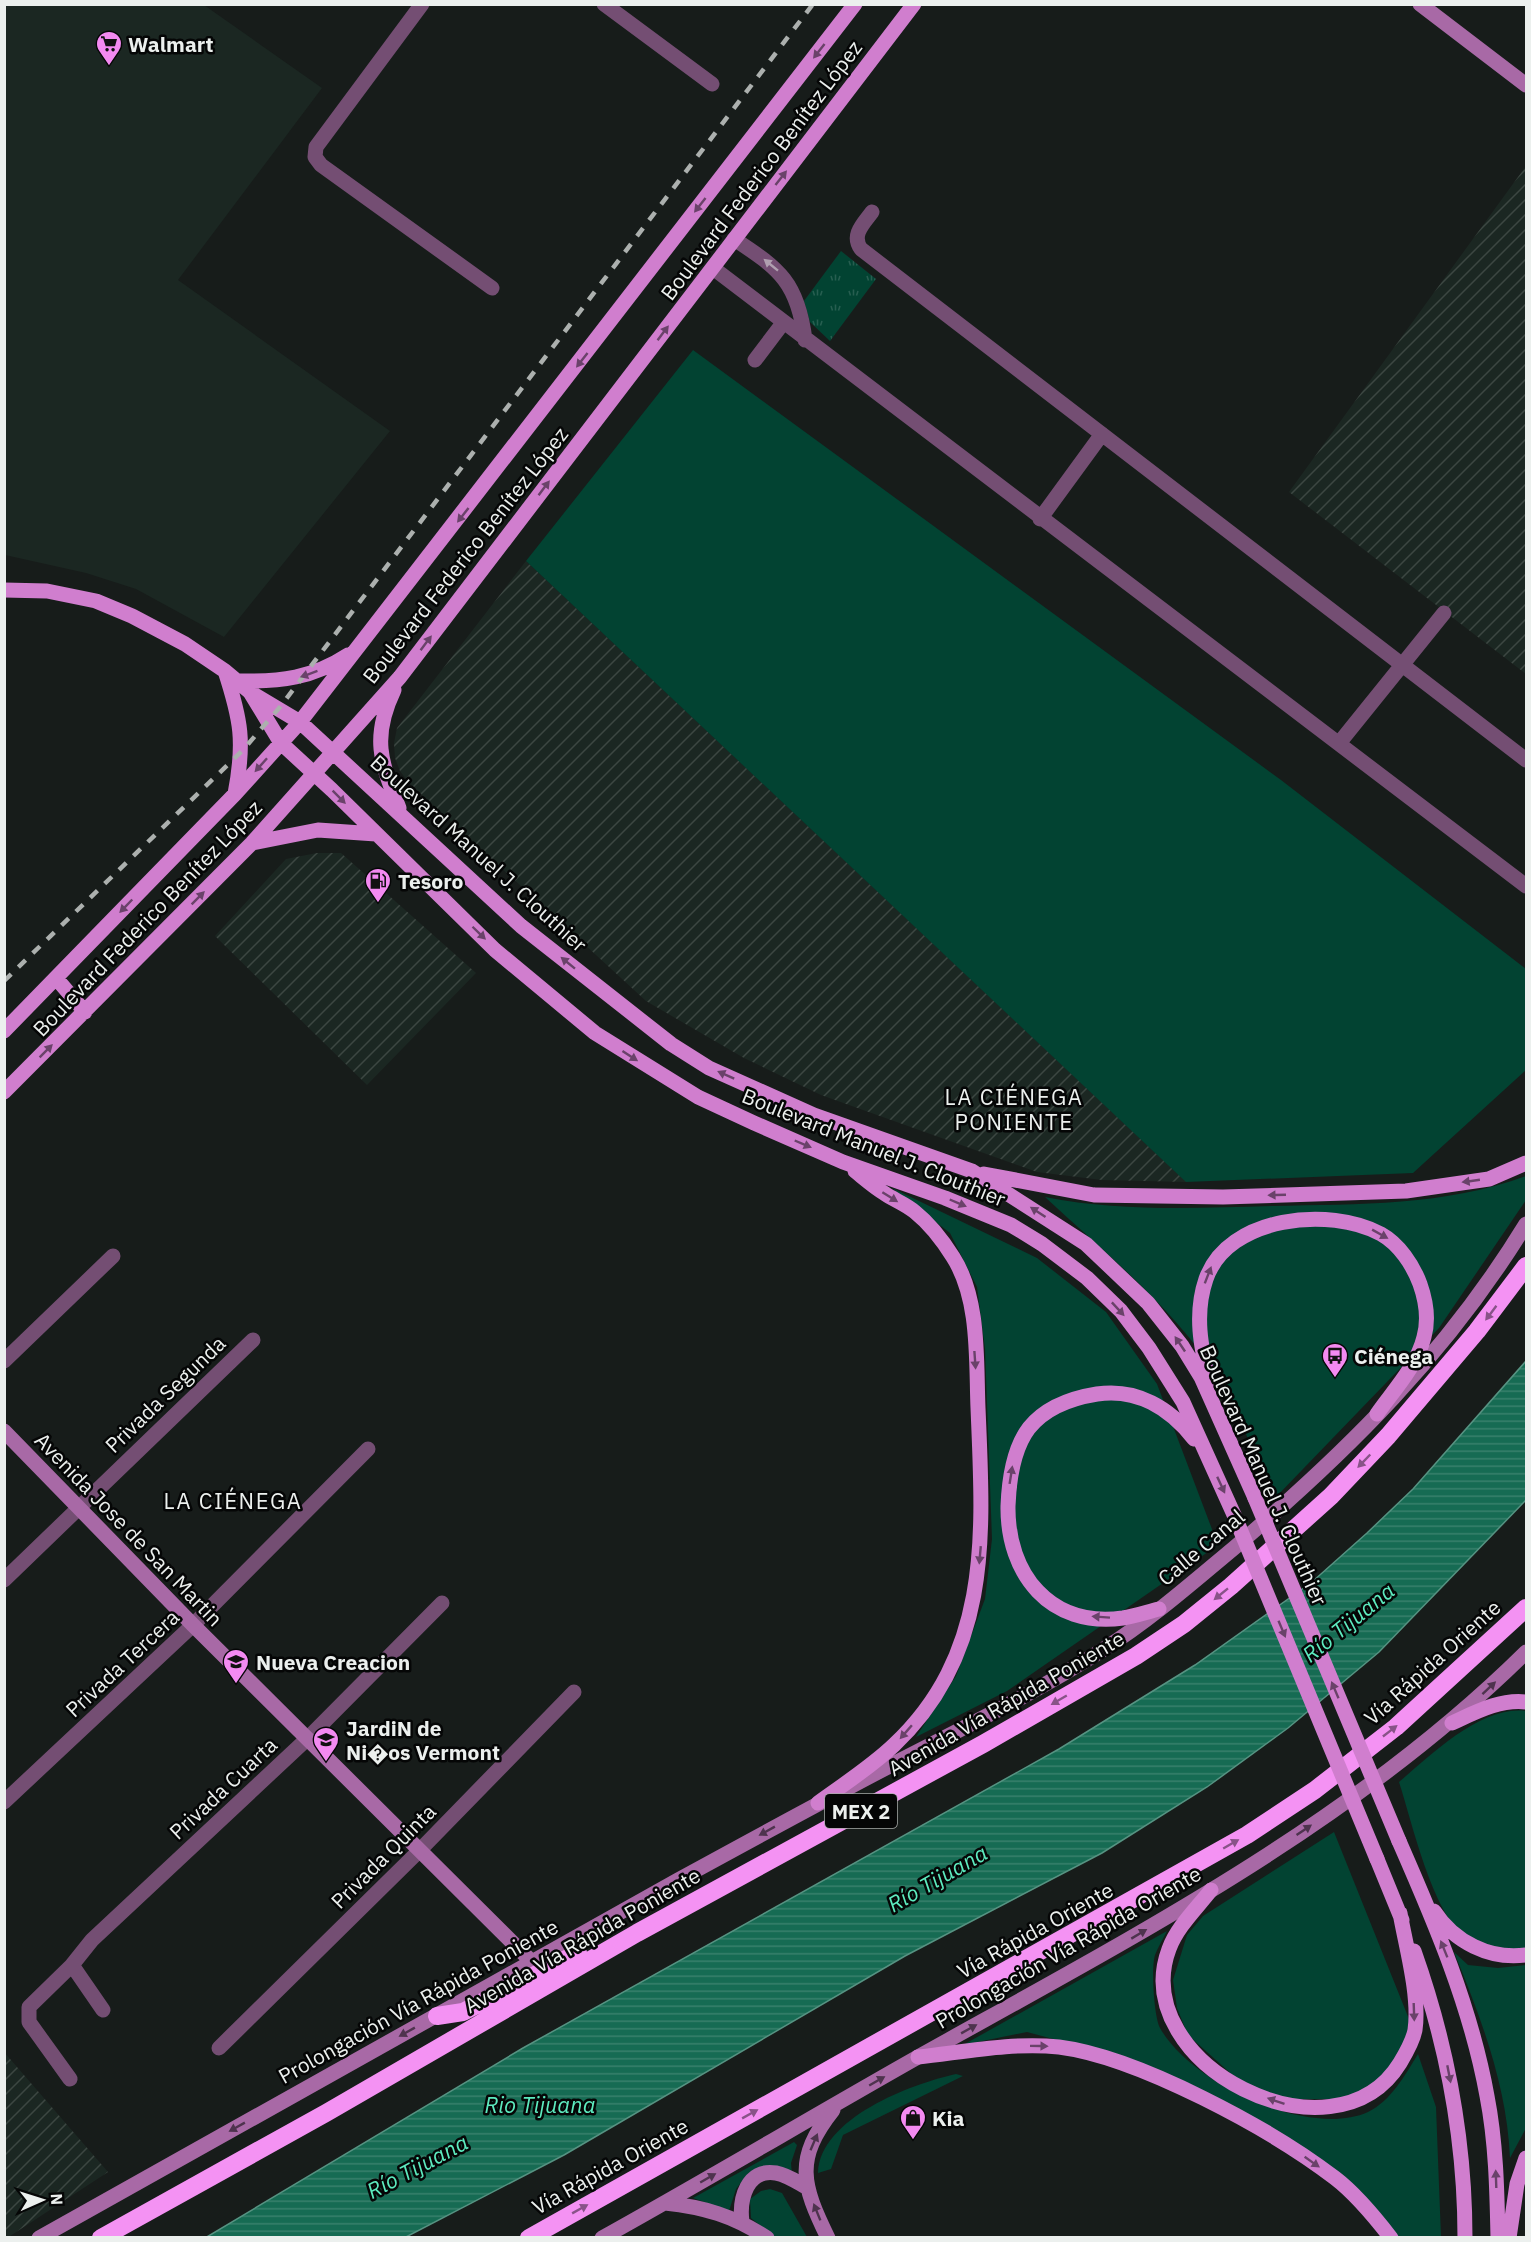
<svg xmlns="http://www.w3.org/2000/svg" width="1531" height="2242" viewBox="0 0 1531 2242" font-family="'IBM Plex Sans',sans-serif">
	<defs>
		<pattern id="industrial-furrows" width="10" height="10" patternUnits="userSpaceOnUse" patternTransform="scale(1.5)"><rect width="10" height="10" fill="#1b2722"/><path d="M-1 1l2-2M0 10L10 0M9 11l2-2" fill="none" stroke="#3c4742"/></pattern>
		<pattern id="park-tufts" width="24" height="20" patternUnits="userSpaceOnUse" patternTransform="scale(1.5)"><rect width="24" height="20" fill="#024332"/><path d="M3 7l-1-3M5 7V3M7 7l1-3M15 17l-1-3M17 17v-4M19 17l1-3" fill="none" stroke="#275e50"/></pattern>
		<pattern id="water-rules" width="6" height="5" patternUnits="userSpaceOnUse" patternTransform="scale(1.5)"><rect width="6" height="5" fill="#166b53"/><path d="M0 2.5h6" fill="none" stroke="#38806c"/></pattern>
	</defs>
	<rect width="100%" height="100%" fill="#171c1a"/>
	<path fill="#1b2722" d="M4,5H204L322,88L178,280L390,431L224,637L136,589L86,573L5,555Z"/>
	<path fill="url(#industrial-furrows)" d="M1526,166V674L1289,492Z
		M526,561L1187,1182L1102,1180L1037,1172L821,1095L744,1058L646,1001L409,783L400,771L395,758L394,743L397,728Z
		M317,853H341L476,973L367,1085L215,936L286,859Z
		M4,2052L108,2172L7,2238L4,2237Z"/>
	<path fill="#024332" d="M693,350L1281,780L1526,969V1070L1413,1173L1186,1182L526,561Z
		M1526,1176V1200L1439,1328L1276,1497C1252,1461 1244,1417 1221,1382C1176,1309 1107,1255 1045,1197C1120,1212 1197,1208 1273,1206C1359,1204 1445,1206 1526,1176Z
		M892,1188L1037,1258L1106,1312L1157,1384L1218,1545L1007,1691L916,1737L956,1676L985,1599L992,1539L985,1349L977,1287L950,1233Z
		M1526,1711V1951C1508,1951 1480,1949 1465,1937C1432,1912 1412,1822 1399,1782C1431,1755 1481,1705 1526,1711Z
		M1334,1832L1413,2029L1386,2076L1351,2099H1280L1237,2079L1188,2035L1177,2008L1173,1980L1187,1935L1203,1916Z
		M1167,1931C1163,1939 1158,1947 1155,1955C1151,1968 1154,2017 1160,2028C1191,2083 1308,2139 1368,2112C1391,2101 1405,2075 1418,2054L1436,2107L1441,2237H1394L1313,2156L1087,2048L1027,2032L963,2045Z
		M1454,1952L1468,1965L1498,1968L1526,1965V2128L1510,2158C1507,2086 1481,2018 1454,1952Z
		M956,2074L963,2076L843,2135L831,2169L818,2173C820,2118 911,2084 956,2074Z
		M794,2142L797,2145L791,2163L792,2175L745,2177L736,2189L729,2211L693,2198Z
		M770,2189L782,2193L807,2237H774L751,2218L750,2199L761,2191Z"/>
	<path fill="url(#park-tufts)" d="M841,251L876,279L830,341L810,322L804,301Z"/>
	<path fill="url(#water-rules)" stroke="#569382" stroke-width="1.5" d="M1526,1361V1500L1379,1652L1288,1728L1207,1787L1102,1853L905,1956L564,2155L406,2237L205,2238L523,2048L1059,1749L1195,1665L1312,1582L1367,1533L1413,1489Z"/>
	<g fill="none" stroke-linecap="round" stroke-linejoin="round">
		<path stroke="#744e73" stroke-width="15" d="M422,4L316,147L315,157L321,165L492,288
			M604,4L712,84
			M872,212C863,224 851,235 861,249L1526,760
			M734,239C780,269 798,283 805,340
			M713,268L1526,886
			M755,360L783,323
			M1040,519L1102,434
			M1340,742L1444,613
			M4,1361L113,1256
			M4,1580L253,1340
			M4,1802L193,1625L368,1449
			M103,2010L72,1965L92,1940L308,1738L442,1603
			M219,2048L420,1850L574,1692
			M70,2079L29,2022V2007L72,1965"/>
		<path stroke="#a869a6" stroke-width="15" d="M1420,4L1526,85
			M4,1431L193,1625L531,1961
			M665,2203C704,2207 734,2216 767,2238
			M742,2222C739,2199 747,2168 776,2173C787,2175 797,2182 806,2187
			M39,2238C252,2119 464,1998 678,1880C753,1839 828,1798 903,1759C971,1724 1040,1690 1104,1649C1150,1620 1192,1583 1234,1548C1349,1450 1447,1353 1526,1224
			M602,2238C708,2179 812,2117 918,2057C1131,1938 1351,1825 1526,1652
			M828,2238C802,2185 794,2159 833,2110"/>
		<path stroke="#d07ece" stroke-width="15" d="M4,590L47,591L96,601L132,616L185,644L225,671L250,692L300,722L521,926L671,1044L709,1068L814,1115L972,1171L1086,1244L1148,1303L1182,1346L1201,1377L1255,1498
			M225,671C241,720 245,742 235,794
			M238,681C280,682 313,678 348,655
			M394,690C371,738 381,762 399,808
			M250,692L281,743L332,790L495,950L595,1033L698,1097L754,1123L843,1162L945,1198L1011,1225L1042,1244L1087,1278L1121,1311L1149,1348L1183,1402L1235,1517
			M252,843L318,830L376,834
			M56,978L85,1012
			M4,1031L235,794L300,722L855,4
			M4,1092L252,843L400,677L914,4
			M984,1174L1094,1195L1223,1197L1406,1191L1489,1179L1526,1163
			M1209,1382C1201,1347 1194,1314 1206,1279C1228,1216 1330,1206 1381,1234C1399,1244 1413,1265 1420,1284C1426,1301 1429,1319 1424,1337C1417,1366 1393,1391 1377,1414
			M1159,1609C1147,1612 1135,1616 1123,1618C1050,1628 1007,1574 1008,1506C1009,1480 1013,1449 1029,1428C1045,1408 1072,1398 1097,1394C1137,1388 1170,1408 1194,1439
			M1452,1723C1476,1712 1500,1699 1526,1702
			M818,1803C844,1784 871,1767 894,1745C993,1652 983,1531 978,1408C976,1361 980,1299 953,1257C943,1241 930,1224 915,1212C906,1204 894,1200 884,1193C874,1187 865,1179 855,1171
			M1399,1841C1435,1923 1471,2007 1487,2096C1496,2142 1497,2190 1498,2238
			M1377,1859L1402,1920
			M1211,1890C1197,1908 1177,1927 1169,1949C1126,2064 1334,2170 1400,2063C1406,2053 1413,2041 1415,2030C1420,1996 1406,1947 1400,1913
			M1434,1911C1454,1942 1490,1960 1526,1955
			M1414,1951C1447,2044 1465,2139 1465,2238
			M918,2057C964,2052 1013,2042 1059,2047C1138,2057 1271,2129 1335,2178C1356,2194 1374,2216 1391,2238
			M1509,2238L1517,2184L1526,2158"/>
		<path stroke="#f492f3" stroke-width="18" d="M437,2016L463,2012L578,1953
			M101,2238L326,2113L637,1933L983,1744L1136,1656L1184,1624L1231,1586L1331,1496L1388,1436L1477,1331L1526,1266
			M529,2238L1247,1835L1315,1790L1396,1727L1526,1608"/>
		<path stroke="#acb0ae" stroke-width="4.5" stroke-dasharray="10 10" stroke-linecap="butt" d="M4,981L243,750L280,707L813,4"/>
		<path stroke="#d07ece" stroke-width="15" d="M1255,1498L1399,1841
			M1235,1517L1377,1859"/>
	</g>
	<defs><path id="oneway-solid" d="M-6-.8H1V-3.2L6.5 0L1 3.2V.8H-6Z" transform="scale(1.5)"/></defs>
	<g fill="#6a426a">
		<use href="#oneway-solid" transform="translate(819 51) rotate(128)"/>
		<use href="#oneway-solid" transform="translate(781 178) rotate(-52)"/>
		<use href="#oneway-solid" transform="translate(700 205) rotate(128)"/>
		<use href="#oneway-solid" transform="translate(663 333) rotate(-53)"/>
		<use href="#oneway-solid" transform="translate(582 360) rotate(128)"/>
		<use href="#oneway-solid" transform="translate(544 488) rotate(-53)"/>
		<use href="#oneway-solid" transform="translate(463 515) rotate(128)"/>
		<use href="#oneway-solid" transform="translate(426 643) rotate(-53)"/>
		<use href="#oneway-solid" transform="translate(309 674) rotate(160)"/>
		<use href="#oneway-solid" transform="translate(261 765) rotate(132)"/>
		<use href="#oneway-solid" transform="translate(339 797) rotate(45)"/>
		<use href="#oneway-solid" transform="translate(198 898) rotate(-45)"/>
		<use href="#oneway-solid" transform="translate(126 906) rotate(134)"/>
		<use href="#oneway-solid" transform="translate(479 933) rotate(44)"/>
		<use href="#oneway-solid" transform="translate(568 963) rotate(-141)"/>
		<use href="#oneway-solid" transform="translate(46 1051) rotate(-45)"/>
		<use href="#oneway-solid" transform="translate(630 1056) rotate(33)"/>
		<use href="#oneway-solid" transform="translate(726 1075) rotate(-156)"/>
		<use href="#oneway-solid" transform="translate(803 1144) rotate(23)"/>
		<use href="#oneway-solid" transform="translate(1471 1181) rotate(172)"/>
		<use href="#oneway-solid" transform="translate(1277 1195) rotate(178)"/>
		<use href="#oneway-solid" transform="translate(890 1197) rotate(32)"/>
		<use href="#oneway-solid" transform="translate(958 1203) rotate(23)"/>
		<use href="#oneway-solid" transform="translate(1038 1212) rotate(-147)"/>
		<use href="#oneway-solid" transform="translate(1380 1234) rotate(29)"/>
		<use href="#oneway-solid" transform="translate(1208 1275) rotate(-69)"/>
		<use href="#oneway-solid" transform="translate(1118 1309) rotate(47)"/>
		<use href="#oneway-solid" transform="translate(1180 1344) rotate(-124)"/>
		<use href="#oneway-solid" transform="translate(975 1360) rotate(86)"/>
		<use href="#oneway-solid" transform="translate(1011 1475) rotate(-81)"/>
		<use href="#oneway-solid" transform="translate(1221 1485) rotate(65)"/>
		<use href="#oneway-solid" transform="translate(980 1555) rotate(95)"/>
		<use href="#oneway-solid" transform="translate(1101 1617) rotate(-176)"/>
		<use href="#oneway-solid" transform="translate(1282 1629) rotate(67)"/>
		<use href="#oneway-solid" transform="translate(1335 1690) rotate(-113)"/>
		<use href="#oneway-solid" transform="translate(906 1732) rotate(131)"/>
		<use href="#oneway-solid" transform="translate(1444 1949) rotate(-112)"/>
		<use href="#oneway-solid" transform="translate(1414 2012) rotate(88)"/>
		<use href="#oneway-solid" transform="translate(1039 2046) rotate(1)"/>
		<use href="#oneway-solid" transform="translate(1449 2074) rotate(79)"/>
		<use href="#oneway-solid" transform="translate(1276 2101) rotate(-161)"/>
		<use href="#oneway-solid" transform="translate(1312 2162) rotate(35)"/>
		<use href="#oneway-solid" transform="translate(1496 2179) rotate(-92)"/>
	</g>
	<use fill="#b09fb0" href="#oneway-solid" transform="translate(771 265) rotate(-141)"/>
	<g fill="#885388">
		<use href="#oneway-solid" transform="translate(1491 1313) rotate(127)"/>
		<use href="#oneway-solid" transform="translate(1364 1461) rotate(134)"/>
		<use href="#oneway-solid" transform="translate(1221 1594) rotate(141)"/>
		<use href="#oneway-solid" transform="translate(1059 1700) rotate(150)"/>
		<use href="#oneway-solid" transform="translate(1390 1731) rotate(-38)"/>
		<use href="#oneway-solid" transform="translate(1231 1844) rotate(-30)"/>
		<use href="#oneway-solid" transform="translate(750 2114) rotate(-29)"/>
		<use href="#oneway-solid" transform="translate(580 2209) rotate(-29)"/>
	</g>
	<g fill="#4e334e">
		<use href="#oneway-solid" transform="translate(1489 1688) rotate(-43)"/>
		<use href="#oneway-solid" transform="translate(1304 1830) rotate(-34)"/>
		<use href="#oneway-solid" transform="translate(767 1831) rotate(151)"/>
		<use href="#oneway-solid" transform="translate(1139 1934) rotate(-31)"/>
		<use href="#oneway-solid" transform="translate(969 2029) rotate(-29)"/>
		<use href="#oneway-solid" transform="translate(407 2032) rotate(151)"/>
		<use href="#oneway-solid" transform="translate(877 2081) rotate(-30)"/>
		<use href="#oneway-solid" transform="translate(237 2127) rotate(151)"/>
		<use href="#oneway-solid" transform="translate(814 2142) rotate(-67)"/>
		<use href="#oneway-solid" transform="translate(708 2178) rotate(-30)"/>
		<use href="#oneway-solid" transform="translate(817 2212) rotate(-112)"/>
	</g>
	<defs>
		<symbol id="supermarket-pin" viewBox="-11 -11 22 30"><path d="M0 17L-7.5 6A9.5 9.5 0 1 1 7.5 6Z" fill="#f38af1" stroke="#050606"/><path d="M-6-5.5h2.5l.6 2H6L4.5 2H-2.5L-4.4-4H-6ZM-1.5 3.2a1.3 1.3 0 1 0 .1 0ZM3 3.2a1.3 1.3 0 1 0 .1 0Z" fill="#111"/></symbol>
		<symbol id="fuel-pin" viewBox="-11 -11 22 30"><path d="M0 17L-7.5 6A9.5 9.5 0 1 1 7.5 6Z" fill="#f38af1" stroke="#050606"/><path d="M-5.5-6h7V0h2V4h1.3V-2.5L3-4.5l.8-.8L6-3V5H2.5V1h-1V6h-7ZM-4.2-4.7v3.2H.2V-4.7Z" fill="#111"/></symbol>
		<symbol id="bus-pin" viewBox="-11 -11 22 30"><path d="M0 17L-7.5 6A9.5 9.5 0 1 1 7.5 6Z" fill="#f38af1" stroke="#050606"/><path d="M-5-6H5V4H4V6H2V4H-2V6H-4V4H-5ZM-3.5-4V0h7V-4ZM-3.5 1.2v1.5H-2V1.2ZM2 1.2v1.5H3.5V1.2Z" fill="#111"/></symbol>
		<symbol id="school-pin" viewBox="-11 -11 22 30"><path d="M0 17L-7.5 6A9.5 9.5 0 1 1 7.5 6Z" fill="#f38af1" stroke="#050606"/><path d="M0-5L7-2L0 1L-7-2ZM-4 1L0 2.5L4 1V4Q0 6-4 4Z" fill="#111"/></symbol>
		<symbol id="shop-pin" viewBox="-11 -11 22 30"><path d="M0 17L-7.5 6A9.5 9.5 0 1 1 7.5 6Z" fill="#f38af1" stroke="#050606"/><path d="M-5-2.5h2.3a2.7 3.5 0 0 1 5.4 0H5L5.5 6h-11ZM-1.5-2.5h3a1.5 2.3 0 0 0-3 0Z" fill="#111"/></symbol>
	</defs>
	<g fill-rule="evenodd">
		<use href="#supermarket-pin" x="94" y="29" width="30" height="40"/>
		<use href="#fuel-pin" x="363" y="866" width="30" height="40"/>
		<use href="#bus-pin" x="1320" y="1341" width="30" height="40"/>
		<use href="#school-pin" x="221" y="1647" width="30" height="40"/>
		<use href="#school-pin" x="311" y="1725" width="30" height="40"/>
		<use href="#shop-pin" x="898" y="2103" width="30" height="40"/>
	</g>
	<g text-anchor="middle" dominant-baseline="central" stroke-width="5" stroke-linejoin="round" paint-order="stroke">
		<rect fill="#050606" stroke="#a7aaa8" stroke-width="1.5" x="825" y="1794" width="72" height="34" rx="4.5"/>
		<g font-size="20" font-weight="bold" fill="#ecf0ee">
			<text x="861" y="1811">MEX 2</text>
		</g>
		<g font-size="21" font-weight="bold" fill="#ecf0ee" stroke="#050606" text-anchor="start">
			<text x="128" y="44">Walmart</text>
			<text x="398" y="881">Tesoro</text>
			<text x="1354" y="1356">Ciénega</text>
			<text x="256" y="1662">Nueva Creacion</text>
			<text x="346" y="1728">JardiN de<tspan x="346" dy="24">Ni�os Vermont</tspan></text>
			<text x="932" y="2118">Kia</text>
		</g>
		<g font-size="21" fill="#ecf0ee" stroke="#050606">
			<text transform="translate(761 170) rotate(-53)">Boulevard Federico Benítez López</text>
			<text transform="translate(465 555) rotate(-52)">Boulevard Federico Benítez López</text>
			<text transform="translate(479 853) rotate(42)">Boulevard Manuel J. Clouthier</text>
			<text transform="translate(147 918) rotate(-46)">Boulevard Federico Benítez López</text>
			<text transform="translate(874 1147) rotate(22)">Boulevard Manuel J. Clouthier</text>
			<text transform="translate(165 1394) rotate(-44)">Privada Segunda</text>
			<text transform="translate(1264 1475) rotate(66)">Boulevard Manuel J. Clouthier</text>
			<text transform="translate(129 1529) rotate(46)">Avenida Jose de San Martin</text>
			<text transform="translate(1201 1547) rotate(-40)">Calle Canal</text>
			<text transform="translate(1432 1662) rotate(-42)">Vía Rápida Oriente</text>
			<text transform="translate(122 1663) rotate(-43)">Privada Tercera</text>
			<text transform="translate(1006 1703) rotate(-30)">Avenida Vía Rápida Poniente</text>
			<text transform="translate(223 1788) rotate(-43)">Privada Cuarta</text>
			<text transform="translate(383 1856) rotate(-45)">Privada Quinta</text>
			<text transform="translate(1035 1930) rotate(-29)">Vía Rápida Oriente</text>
			<text transform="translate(582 1940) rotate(-30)">Avenida Vía Rápida Poniente</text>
			<text transform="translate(1068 1947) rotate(-30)">Prolongación Vía Rápida Oriente</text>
			<text transform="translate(418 2001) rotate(-29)">Prolongación Vía Rápida Poniente</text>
			<text transform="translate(610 2166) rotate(-29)">Vía Rápida Oriente</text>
		</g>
		<g font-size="22" letter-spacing="1.5" fill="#ecf0ee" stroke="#050606">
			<text x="1014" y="1096">LA CIÉNEGA<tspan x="1014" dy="25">PONIENTE</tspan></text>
			<text x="233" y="1500">LA CIÉNEGA</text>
		</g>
		<g font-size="22" font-style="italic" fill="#5debbf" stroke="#050606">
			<text transform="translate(1348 1622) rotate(-39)">Río Tijuana</text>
			<text transform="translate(937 1878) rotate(-30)">Río Tijuana</text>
			<text x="540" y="2104">Rio Tijuana</text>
			<text transform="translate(417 2166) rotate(-28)">Río Tijuana</text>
		</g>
	</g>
	<rect width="1531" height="2242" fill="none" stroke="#ecf0ee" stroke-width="12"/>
	<g transform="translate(42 2200) rotate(87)" stroke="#050606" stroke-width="4.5" paint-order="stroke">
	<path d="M0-4.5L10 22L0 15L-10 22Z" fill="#ecf0ee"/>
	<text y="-9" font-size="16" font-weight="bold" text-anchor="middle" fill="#ecf0ee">N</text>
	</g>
</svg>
